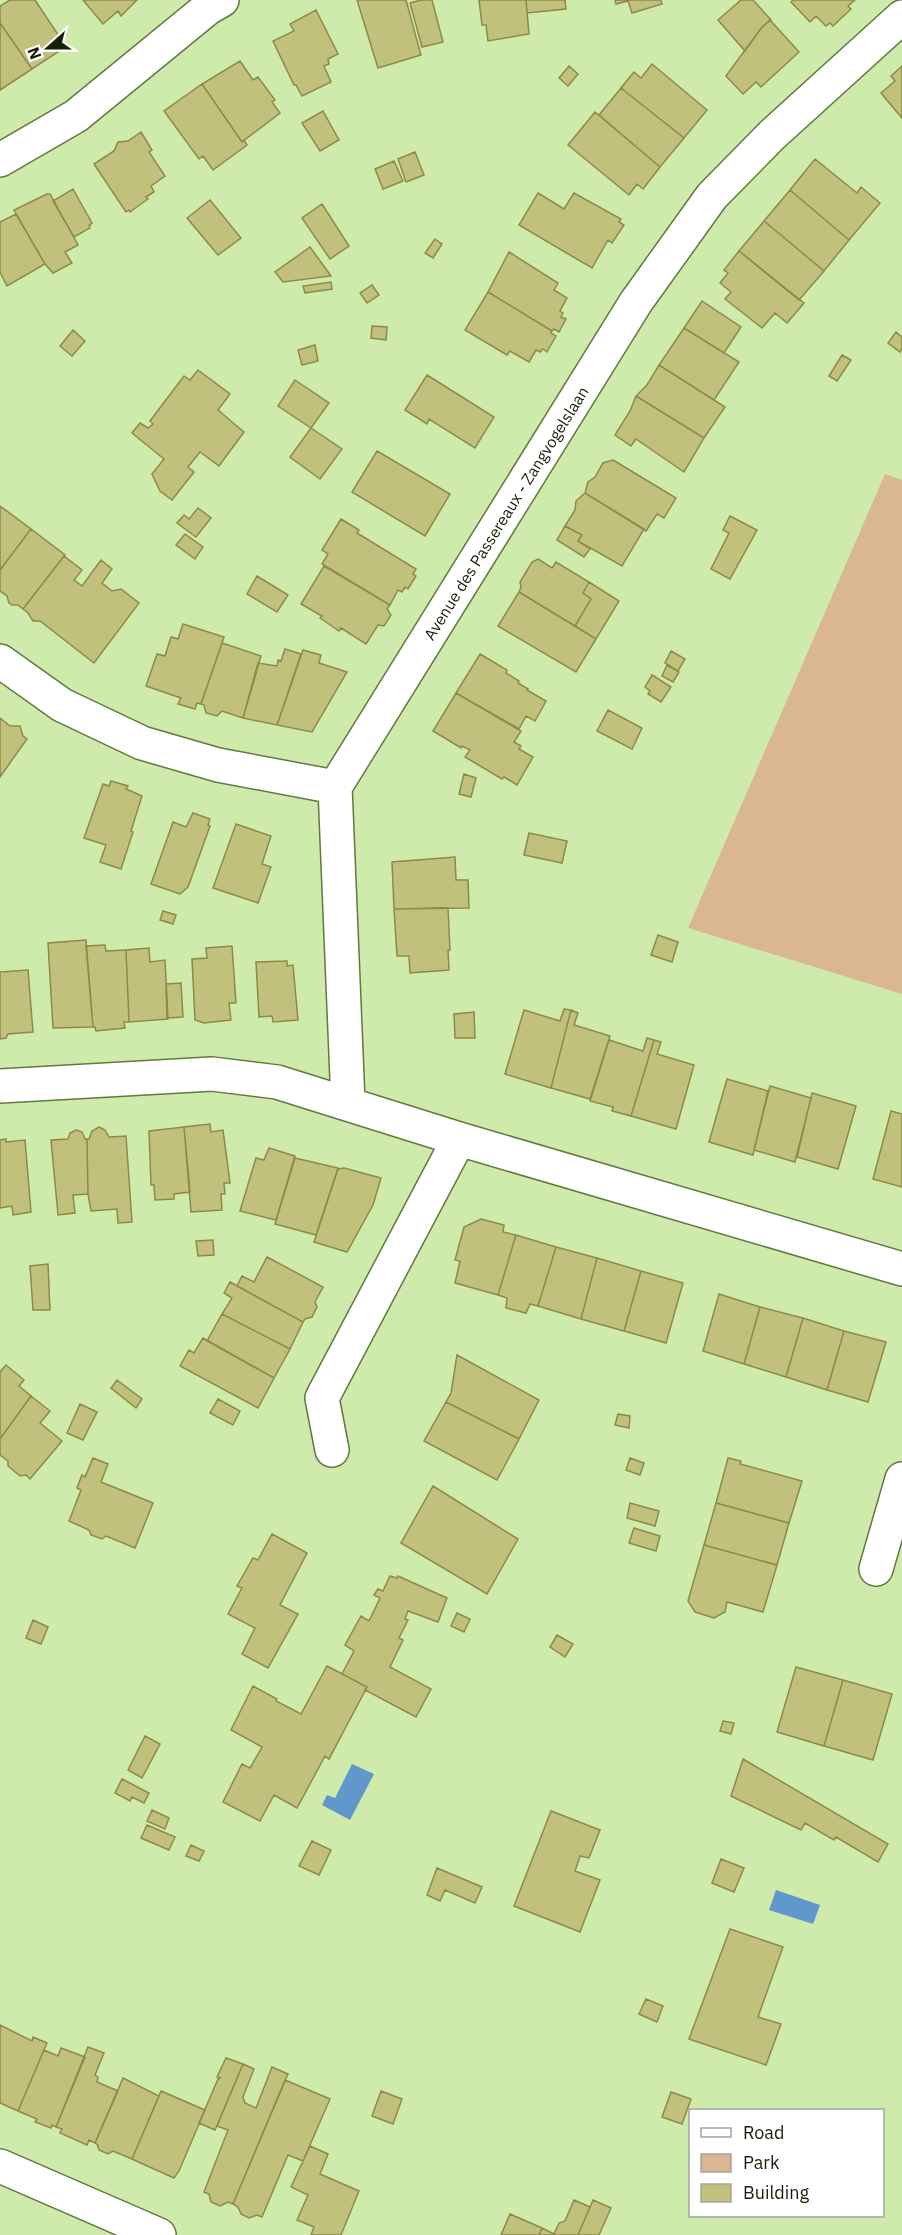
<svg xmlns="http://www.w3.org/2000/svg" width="902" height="2235" viewBox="0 0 902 2235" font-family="'IBM Plex Sans',sans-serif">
	<rect width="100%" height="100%" fill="#cfebab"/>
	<path fill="#dab692" d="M885,474L902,480V994L688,928Z"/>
	<path fill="#6098cc" d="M352,1764L374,1774L350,1820L322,1805L327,1795L335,1798Z
		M776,1890L820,1905L813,1924L769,1910Z"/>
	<path fill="#c1c07c" stroke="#8c8a47" stroke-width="1.5" d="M10,0H35L65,45L64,48L32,69L0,23V6Z
		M83,0H137L121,16L118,11L103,24Z
		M357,0H406L421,55L378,68Z
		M421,0H432L443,42L422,47L410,3Z
		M479,0H526L529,34L488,41L486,25H482Z
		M526,0H565L566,9L527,13Z
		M615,0H661L662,4L632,13L628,1L616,4Z
		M741,0H753L771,20L762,27L745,51L718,20Z
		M793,0H855L848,6L851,9L833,26L830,23L826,26L816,16L810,22L791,2Z
		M316,10L338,54L328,59L329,64L324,66L331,82L302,96L296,85H294L273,41L294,31L290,24Z
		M770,20L799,52L761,87L756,82L743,94L726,76L762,27Z
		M0,23L32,69L0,90Z
		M240,61L253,80L258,77L275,100L272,102L280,113L242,142L202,84Z
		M652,64L707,110L684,138L621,88L634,72L641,78Z
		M569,66L578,74L568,86L559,78Z
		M902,66V118L881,93L895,81L891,76Z
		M202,84L242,142L244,140L247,145L213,170L203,156L199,159L164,111Z
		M621,88L684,138L660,167L599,115Z
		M323,111L339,140L320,151L302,123Z
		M595,112L660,167L643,189L637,184L629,195L568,145Z
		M141,132L152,150L149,152L165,176L151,186L154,192L146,197L148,199L130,212L129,210L126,212L94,164L114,151L118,142L128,141Z
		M415,152L424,175L406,182L398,159Z
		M815,159L857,193L861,187L880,203L849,240L790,190Z
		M394,161L403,181L383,189L375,169Z
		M73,189L92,223L89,226L90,228L74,237L53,201Z
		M790,190L849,240L824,271L764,221Z
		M538,193L564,209L574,193L621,219L619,222L624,225L612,243L608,240L592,268L519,225Z
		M47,194H50L78,245L65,252L72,263L53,273L45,264L14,210Z
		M210,200L241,238L218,255L187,218Z
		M322,204L349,246L330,259L302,218Z
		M16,214L45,264L7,286L0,272V222Z
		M764,221L824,271L799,300L739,251Z
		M435,239L442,244L433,258L425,253Z
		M310,247L331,276L283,282L275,272Z
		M739,251L804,303L787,323L775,313L762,328L725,299L731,292L720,283L728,273L724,270Z
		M509,252L558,283L554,290L567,298L560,311L563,313L561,317L566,319L559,332L554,329L552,331L488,292Z
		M331,282L332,289L305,293L303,286Z
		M372,285L379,295L367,303L360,293Z
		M488,292L552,331L551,333L556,336L547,352L543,349L540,352L536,350L529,362L510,351L507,355L465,330Z
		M702,301L741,327L724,353L684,328Z
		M372,326L387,327L386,340L371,338Z
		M684,328L739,362L714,400L659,365Z
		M73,330L85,341L72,356L60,346Z
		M896,332L902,337V348L900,352L888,343Z
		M315,345L318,361L302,365L298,350Z
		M842,355L851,360L837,381L829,376Z
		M659,365L725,407L704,438L636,396L647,385Z
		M198,370L230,394L218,410L244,432L219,466L200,452L188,467L194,472L172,500L160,491L152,474L164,459L132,433L140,423L148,428L153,424L150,421L184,376L190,380Z
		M427,375L494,417L475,448L429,419L427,424L405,410Z
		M295,380L329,403L311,428L278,406Z
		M636,396L704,438L684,472L636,439L631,446L615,435L630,411Z
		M311,428L342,449L320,479L290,457Z
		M377,451L450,494L425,536L352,492Z
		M613,460L676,498L664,518L657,514L646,531L585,493L588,482L595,477L603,463Z
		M585,493L644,529L622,566L578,541L582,535L565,526L575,510L576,501Z
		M0,506L31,529L0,570Z
		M198,508L211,518L196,537L177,523L184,515L189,519Z
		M730,516L757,530L730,579L711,569L729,533L723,530Z
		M341,519L359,530L357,533L416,569L413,574L416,576L408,589L405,587L402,592L398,590L390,605L322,564L328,554L322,550Z
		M565,526L582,535L578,541L590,549L584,557L557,540Z
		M31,529L65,555L23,609L18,605H12L9,603L7,596L0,591V570Z
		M185,534L203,547L195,559L176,545Z
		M64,556L82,570L74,580L82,586L101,560L112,569L102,583L112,591L121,589L139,603L94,663L40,621H33L28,613L23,609Z
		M538,559L552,568L556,562L589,582L583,593L591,599L575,626L519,592L521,587L520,582L532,562Z
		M324,566L390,605L387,609L391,615L384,626L378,625L366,644L341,628L339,631L320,618L322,616L301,604Z
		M257,576L288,595L277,612L247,594Z
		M589,582L619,601L596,639L575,626L591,599L583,593Z
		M519,592L596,639L576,672L498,626Z
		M183,624L224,637L201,704L197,703L195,709L178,704L181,698L146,686L157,654L165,656L171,637L178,639Z
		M222,643L261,656L243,718L222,711L217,716L206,713L204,705L201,704Z
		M285,649L301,654L277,725L243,718L258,663L277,666L278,660L281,661Z
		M303,650L321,655L319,663L347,672L312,732L277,725Z
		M671,651L685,659L678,671L665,663Z
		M480,654L507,670L506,673L519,681L518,683L528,689L527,690L546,701L535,721L526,716L519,729L456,693Z
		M667,665L679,672L673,682L662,676Z
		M652,675L671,687L661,702L648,694L650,691L645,687Z
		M456,693L521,731L514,742L521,746L519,749L533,757L517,785L504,777L502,779L465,757L470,750L462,746L461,748L433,731Z
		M608,710L642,728L632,749L597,731Z
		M0,718L10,726H20L23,736L27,739L0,777Z
		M464,774L476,778L471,797L459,794Z
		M111,781L128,786L126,789L142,796L131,831L133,832L121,869L100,862L106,845L84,838L103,784L109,786Z
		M193,813L210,819L208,825L210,826L188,887L180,894L151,884L173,822L186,827Z
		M236,824L271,836L262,864L271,867L258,903L213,888Z
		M529,833L567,841L562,863L524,855Z
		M455,857L456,880H468L469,908L394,909L392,862Z
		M448,908L450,950H448L449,970L410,973L409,956H397L394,909Z
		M163,911L176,915L173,924L160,920Z
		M658,935L678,942L672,962L651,955Z
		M86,940L93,1027L53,1028L48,943Z
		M105,945L106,951L126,950L129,1022H124L125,1028L96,1031L95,1027H93L86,946Z
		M232,946L236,1003H229L231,1020L204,1023L195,1020L192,959L207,958L206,948Z
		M149,948L150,962L165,960L168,1019L129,1022L126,950Z
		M287,961V966L293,965L298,1020L273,1022L272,1016L259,1017L256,962Z
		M28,970L33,1032L8,1034L6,1038L0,1039V972Z
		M181,983L183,1017L167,1018L166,984Z
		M564,1009L571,1010L551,1088L505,1074L524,1010L560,1021Z
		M571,1010L578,1013L574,1025L610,1036L590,1099L551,1088Z
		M474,1012L475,1038H455L454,1014Z
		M647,1038L654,1040L631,1116L612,1111L613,1107L590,1101L609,1040L643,1051Z
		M654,1040L661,1042L657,1054L694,1065L676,1129L631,1116Z
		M727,1079L768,1091L753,1155L709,1142Z
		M770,1086L811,1098L795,1162L754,1150Z
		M812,1093L856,1106L838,1169L797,1157Z
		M891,1111L902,1114V1187L873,1179Z
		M210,1124L211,1132L223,1130L230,1183H224L225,1194H221L222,1210L191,1212L184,1127Z
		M99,1127L105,1130L109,1137L126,1136L132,1222L118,1223L117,1209L91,1211L88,1194L87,1139H89L92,1131Z
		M184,1127L190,1192L174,1194V1199L155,1200L154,1185H151L149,1131Z
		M76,1130L82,1132L85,1139H87L88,1194L73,1195L75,1213L58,1215L51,1140L68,1139L70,1133Z
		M6,1139V1142L25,1140L31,1212L13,1215L12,1206L0,1208V1140Z
		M269,1148L295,1156L276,1220L240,1211L256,1158L264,1160Z
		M295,1158L338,1168L316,1235L275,1224Z
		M344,1168L381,1178L373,1205L347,1252L314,1242L338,1169Z
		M481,1219L504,1225L503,1232L516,1235L498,1295L455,1283L460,1261L455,1260L464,1227Z
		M516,1235L556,1247L538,1306L530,1304L526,1313L506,1308L507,1298L498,1295Z
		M213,1240L214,1255L198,1256L196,1241Z
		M556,1247L597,1258L581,1319L538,1306Z
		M267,1257L323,1287L315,1302L317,1307L312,1317L305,1319L303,1322L237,1286L242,1276L254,1282Z
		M597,1258L641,1271L624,1331L581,1319Z
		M48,1264L50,1310H33L30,1266Z
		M641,1271L683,1283L666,1343L624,1331Z
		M230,1282L303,1322L290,1349L222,1314L232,1298L224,1293Z
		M719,1294L760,1307L744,1364L703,1351Z
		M760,1307L803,1318L786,1377L744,1364Z
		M222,1314L290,1349L274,1378L207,1341Z
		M803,1318L844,1331L827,1390L786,1377Z
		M844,1331L886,1342L868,1402L827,1390Z
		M203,1338L274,1378L258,1408L180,1366L189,1350L194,1353Z
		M457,1355L539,1400L519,1439L446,1402L451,1393Z
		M6,1365L24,1380L19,1386L31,1396L0,1439V1372Z
		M117,1380L142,1399L136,1408L111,1388Z
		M31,1396L50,1411L40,1423L62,1441L30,1479L26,1475L20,1476L8,1466V1461L0,1455V1439Z
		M218,1399L240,1411L233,1425L210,1413Z
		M446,1402L519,1439L497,1480L424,1441Z
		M80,1404L97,1412L83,1440L67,1433Z
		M618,1414L630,1416L629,1428L615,1425Z
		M93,1458L108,1464L101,1482L153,1503L135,1548L106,1536L102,1539L91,1535L89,1530L69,1521L81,1490L77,1488L82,1475L85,1477Z
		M630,1458L644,1463L640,1475L626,1470Z
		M728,1458L741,1461L740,1464L802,1481L789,1523L716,1503Z
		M433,1486L518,1539L487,1594L401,1543Z
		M630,1503L659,1511L655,1526L627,1518Z
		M716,1503L789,1523L777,1565L704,1545Z
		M634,1528L660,1536L656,1551L629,1543Z
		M272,1534L307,1553L280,1605L298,1614L268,1668L242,1654L255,1628L228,1614L242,1588L237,1586L253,1558L258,1560Z
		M704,1545L777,1565L763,1612L727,1602L725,1612L714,1618L695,1612L688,1601Z
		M390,1576L397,1578L398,1576L447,1598L438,1622L408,1611L405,1619L408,1620L399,1638L403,1640L390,1667L431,1689L416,1717L365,1690L367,1687L342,1674L354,1651L345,1645L361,1616L369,1621L380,1598L374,1595L378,1589L383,1591Z
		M457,1613L470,1619L464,1632L451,1626Z
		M33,1620L48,1627L41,1644L26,1638Z
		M557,1635L573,1644L565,1657L550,1647Z
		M327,1666L367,1687L329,1759L325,1756L297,1808L274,1795L260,1821L223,1802L242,1764L250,1768L262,1747L231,1730L253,1686L277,1699L276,1701L301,1714Z
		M796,1667L843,1680L824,1746L777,1732Z
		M843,1680L892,1694L873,1760L824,1746Z
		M723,1721L734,1723L731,1734L720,1731Z
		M145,1736L160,1744L142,1778L128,1770Z
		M743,1759L888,1844L878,1862L836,1837L834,1840L805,1823L801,1830L731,1796Z
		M122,1779L149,1793L144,1803L132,1797L130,1801L115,1793Z
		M152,1810L169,1818L165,1829L147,1821Z
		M551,1811L600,1830L589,1858L580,1856L575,1871L600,1880L580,1932L514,1906Z
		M147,1825L175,1837L169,1850L141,1838Z
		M312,1841L331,1850L319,1875L299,1866Z
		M191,1845L204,1851L199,1861L186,1856Z
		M721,1859L744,1868L734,1892L712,1883Z
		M437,1868L482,1887L475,1903L445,1890L440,1901L427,1895Z
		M730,1929L783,1947L758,2017L781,2024L766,2065L689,2039Z
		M646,1999L663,2006L657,2022L639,2014Z
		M0,2025L32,2041L33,2037L47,2043L18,2111L0,2103Z
		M88,2047L104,2053L95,2075L98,2077L97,2082L118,2091L95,2143L89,2140L87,2145L60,2133L62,2129L56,2127Z
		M61,2048L85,2057L56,2127L52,2125L51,2128L35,2122L37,2119L18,2111L44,2050L58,2056Z
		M226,2058L243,2064L215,2130L199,2123L218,2079L220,2078L217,2077Z
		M243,2064L254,2069L243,2097L245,2103L256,2108L272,2067L288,2074L233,2204L228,2202L220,2206L211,2202L209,2194L204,2192L228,2130L217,2126Z
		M123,2078L159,2096L132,2159L113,2151L108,2154L99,2150L97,2144L95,2143Z
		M285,2080L330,2099L303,2161L288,2155L262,2217L257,2215L249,2218L241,2214L238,2207L233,2204Z
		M161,2091L205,2110L179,2171L174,2178L132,2159Z
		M381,2091L402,2099L393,2124L372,2116Z
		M671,2092L691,2099L682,2124L662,2117Z
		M310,2146L328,2154L320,2174L359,2191L341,2235H311L314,2227L297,2220L308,2195L291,2187Z
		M574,2200L590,2207L578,2235H539L542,2228L554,2234L559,2223L565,2221Z
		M593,2200L611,2208L599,2235H578Z
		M510,2214L542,2228L539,2235H501Z"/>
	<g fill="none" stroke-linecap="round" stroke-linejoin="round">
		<defs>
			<path id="street" d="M0,160L76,116L208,8L222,0
				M0,661L62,705L142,743L218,765L335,787
				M0,1086L212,1074L277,1082L459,1139L902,1269
				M348,1103L335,787L636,302L712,196L772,135L902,17
				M332,1450L322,1398L459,1139
				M876,1569L902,1479"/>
			<path id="secondary" d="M0,2166L159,2235"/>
		</defs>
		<use href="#street" stroke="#61793e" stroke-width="36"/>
		<use href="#secondary" stroke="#61793e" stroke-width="36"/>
		<use href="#street" stroke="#fff" stroke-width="33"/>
		<use href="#secondary" stroke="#fff" stroke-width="33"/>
	</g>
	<g text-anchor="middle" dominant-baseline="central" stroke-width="4.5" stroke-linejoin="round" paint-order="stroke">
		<g font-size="16" fill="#161f07" stroke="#fff">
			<text transform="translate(506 513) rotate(-58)">Avenue des Passereaux - Zangvogelslaan</text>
		</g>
	</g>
	<rect x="689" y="2109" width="195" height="108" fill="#ffffff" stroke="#a2a59c" stroke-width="1.5"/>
	<rect x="701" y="2128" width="30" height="9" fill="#ffffff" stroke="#a2a59c" stroke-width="1.5"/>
	<text x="743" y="2139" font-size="18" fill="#161f07">Road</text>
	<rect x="701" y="2154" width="30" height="18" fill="#dab692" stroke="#a2a59c" stroke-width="1.5"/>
	<text x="743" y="2169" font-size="18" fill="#161f07">Park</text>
	<rect x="701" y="2184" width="30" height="18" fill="#c1c07c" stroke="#a2a59c" stroke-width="1.5"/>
	<text x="743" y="2199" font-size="18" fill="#161f07">Building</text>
	<g transform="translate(48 48) rotate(249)" stroke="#ffffff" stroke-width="4.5" paint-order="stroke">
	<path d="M0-4.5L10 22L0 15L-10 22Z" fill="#161f07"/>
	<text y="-9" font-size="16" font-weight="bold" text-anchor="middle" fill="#161f07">N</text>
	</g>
</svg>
